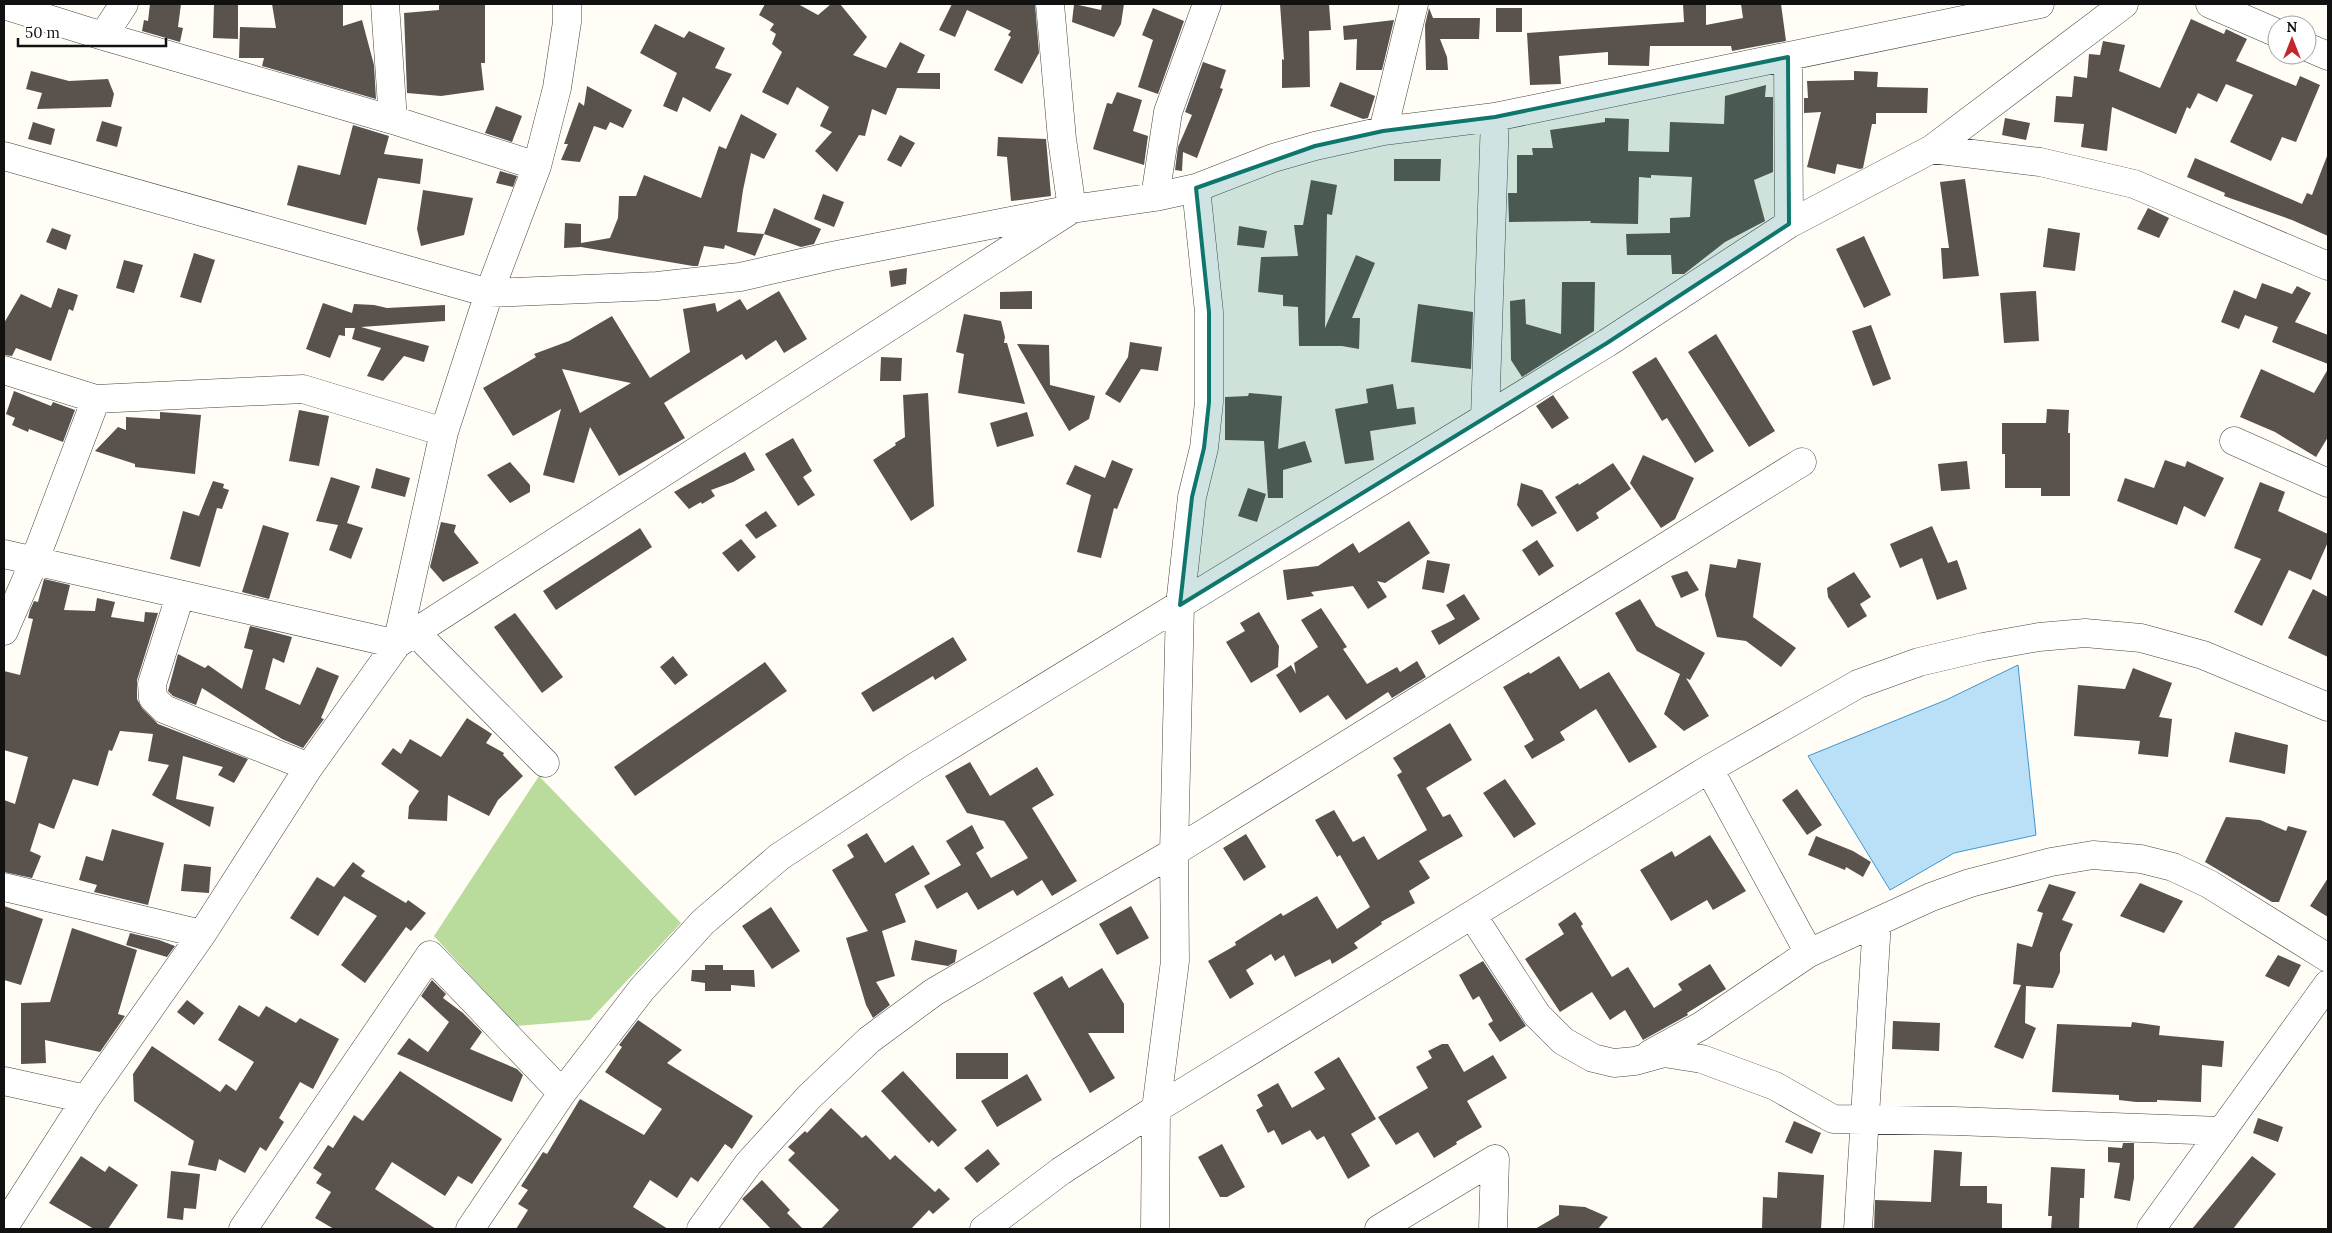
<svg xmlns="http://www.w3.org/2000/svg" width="2332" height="1233" viewBox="0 0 2332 1233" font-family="Lora,serif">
	<rect width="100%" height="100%" fill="#fffdf5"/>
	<path fill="#b9dc9c" d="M539,776L681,923L590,1020L516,1026L434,936Z"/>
	<path fill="#b9e0f7" stroke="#3f96cf" d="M2018,665L2036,835L1954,853L1890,890L1808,756L1946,700Z"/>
	<path fill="#5a524d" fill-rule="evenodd" d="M150,4H181L178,27L183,28L180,42L142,31L144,20L148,21Z
		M214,4L238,5V39L213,38Z
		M272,4H343V26L362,20L374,65L376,99L262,66L264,58H239L240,27L276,28Z
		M439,4H485V63H481L484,90L441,96L407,93L404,13L439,10Z
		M765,4H798L818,15L831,4H840L867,37L853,55L886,68L900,42L925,55L917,73H940V89L897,88L886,115L872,109L865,136L859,135L837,172L815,151L832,132L820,126L829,107L797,87L788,105L762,92L782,52L772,44L776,34L770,30L774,24L759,15Z
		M952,4H1035L1039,53L1022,84L994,70L1011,37L1008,35L1011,31L967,10L955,37L939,30Z
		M1074,4L1101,10L1102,4H1124L1121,24L1114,37L1072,22Z
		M1280,4H1329L1331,30L1309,31L1310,87L1282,88V59L1284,60Z
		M1683,4H1706V25L1743,18L1741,4H1781L1786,41L1732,51L1731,46H1650L1649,66L1608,65V52L1559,56L1561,84L1530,85L1527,33L1684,22Z
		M1153,8L1184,21L1158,94L1138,87L1153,40L1142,35Z
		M1429,8L1433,18H1480L1479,39H1440L1447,57L1448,70H1426L1425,25Z
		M1496,8H1522V32H1496Z
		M2191,19L2224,34L2226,29L2247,39L2236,61L2296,86L2300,76L2320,85L2296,142L2282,137L2271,161L2230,142L2253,95L2226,84L2217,102L2198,93L2190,109L2187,107L2176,134L2112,107L2107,151L2081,147L2084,124L2054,122L2056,96L2072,97L2074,76L2087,78L2089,54L2100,55L2103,41L2125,45L2119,71L2160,88Z
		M1394,20L1382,70H1356L1357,39L1344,40L1343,26Z
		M655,24L684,38L689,31L725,48L715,68L732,74L710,112L683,97L677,112L663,106L677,73L640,53Z
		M1203,62L1226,70L1220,88L1223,89L1197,158L1183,152L1182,171L1175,170L1178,147L1192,115L1185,112Z
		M31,71L69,81L108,79L114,94L111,107L37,109L42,93L26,89Z
		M1854,71L1878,72L1877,87L1928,88L1927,113H1876V124H1872L1863,168L1860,169L1837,164L1835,174L1807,167L1821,112L1804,113V98H1808L1807,81L1854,80Z
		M1340,82L1375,96L1368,118L1363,119L1330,106Z
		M1766,85L1765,97H1773V172L1754,180L1765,221L1725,242L1684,274H1672L1671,255H1627L1626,234L1670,233V218L1690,217L1692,177L1651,175V178L1639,177L1638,224L1590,223L1591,221L1509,222L1508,193H1517V155H1533L1532,148H1553L1550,130L1605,122V118L1629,119L1628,151L1669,152L1670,122L1724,124L1725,96Z
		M587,86L632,110L623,128L610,122L606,130L594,126L580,162L561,160L568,144H564L579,102L584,106Z
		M1117,92L1142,100L1133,131L1148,136L1144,165L1093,149L1107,103L1112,104Z
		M496,106L522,116L512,142L485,133Z
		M741,114L777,134L764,159L751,153L743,190L737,232L764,234L755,256L725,245L724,249L704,246L698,266H693L581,247L564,248L565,223L581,224V243L610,238L618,218L619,196H636L644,175L701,198L719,146L726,149Z
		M2005,118L2030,123L2026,140L2002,135Z
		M102,121L122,127L117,147L96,141Z
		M33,122L55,129L51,145L28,139Z
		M353,125L389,136L384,154L423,159L420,184L378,178L366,225L287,205L298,165L340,175Z
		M900,135L915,143L901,167L887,160Z
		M998,137L1046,139L1051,196L1011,201L1007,157L997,156Z
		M2327,156L2328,236L2292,220L2224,196L2225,193L2187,177L2195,158L2302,204L2307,193L2312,195Z
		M1394,159H1441L1440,181H1394Z
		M500,171L517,176L513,187L496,183Z
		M1965,179L1979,276L1943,279L1941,248H1949L1940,182Z
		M1311,180L1337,185L1332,215L1327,214L1325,328L1356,255L1375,263L1352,318H1360L1359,349L1342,346H1299L1298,307L1283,306V295L1258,292L1261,257L1298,256L1294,225H1303Z
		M423,190L473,198L464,235L421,246L417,229Z
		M823,194L844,202L834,227L814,219Z
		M774,208L821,229L814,244L801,247L764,234Z
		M2148,208L2169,218L2159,238L2137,229Z
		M1239,226L1267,231L1264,248L1237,245Z
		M52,228L71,235L66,250L46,242Z
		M2048,228L2080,233L2075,271L2043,267Z
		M1864,236L1891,295L1864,308L1836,249Z
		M194,253L215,260L201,303L180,297Z
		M124,260L143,265L134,293L116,288Z
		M907,268L906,284L891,287L889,271Z
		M1562,282H1595L1594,331L1522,377L1511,360L1510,301L1525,299L1526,324L1561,334Z
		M2262,283L2292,294L2297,286L2311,293L2295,322L2328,335V364L2272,342L2278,327L2245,315L2239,329L2221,322L2234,290L2256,299Z
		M58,288L78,295L73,311L69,309L51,361L16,348L12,356L4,355V323L21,294L51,308Z
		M779,291L807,339L784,353L776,340L746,360L742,354L664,403L685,438L619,476L590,427L574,483L543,475L561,409L513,436L483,388L536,357L534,354L569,341L612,316L650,378L690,352L683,309L715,303L717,312L740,299L747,310ZM562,369L631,383L580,413Z
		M1032,291V309H1000V292Z
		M2036,291L2039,341L2004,343L2000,293Z
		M323,303L352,313L354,304L374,305L387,308L445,305V321L361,327L429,346L424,362L404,356L383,381L367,376L381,348L352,339L355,328H345V336L339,335L330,358L306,349Z
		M1418,304L1473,312L1471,369L1411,362Z
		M964,314L1001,321L1005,337L1004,343H1007L1025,404L958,393L964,354L956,352Z
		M1871,325L1891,379L1873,386L1852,331Z
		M1716,334L1775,431L1749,447L1688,352Z
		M1130,342L1162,347L1158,371L1141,369L1120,403L1105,394L1128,357Z
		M1017,344L1049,345L1050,385L1095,396L1089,419L1069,431Z
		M881,357L902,358L901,381H880Z
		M1656,357L1714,451L1695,463L1667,418L1662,421L1632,372Z
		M2261,369L2314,393L2328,369V437L2316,457L2275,432L2240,417Z
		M1393,384L1397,409L1414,407L1416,424L1370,431L1374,460L1345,464L1335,409L1368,403L1366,389Z
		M14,391L51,406L53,402L75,410L63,442L29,429L28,432L12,425L15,418L6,414Z
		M928,393L934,506L911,521L873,460L896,445L895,443L905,437L903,395Z
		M1249,393L1282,396L1278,449L1305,441L1312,462L1283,470V498H1268L1264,441L1225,440V397L1248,396Z
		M1553,395L1569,418L1552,429L1536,406Z
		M2047,409L2069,410L2068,433H2070V496H2041V488H2005V454H2002V423H2046Z
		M299,410L329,416L319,466L289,461Z
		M160,412L201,415L195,474L135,467V464L95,451L118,427L126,430V417L160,419Z
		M1027,412L1034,436L997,447L990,423Z
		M793,438L812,471L803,477L815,495L798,506L765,454Z
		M745,452L755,470L733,482L711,490L715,496L702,504L701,502L689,509L674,492Z
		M1643,455L1694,478L1675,519L1661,528L1630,483Z
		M1112,460L1133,469L1117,509L1114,508L1101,558L1077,552L1091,495L1066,484L1075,465L1105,478Z
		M2165,460L2185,467L2187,461L2224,478L2205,517L2184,506L2177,525L2117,501L2125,478L2154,488Z
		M1967,461L1970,489L1941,491L1938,464Z
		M510,462L530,485V492L510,503L487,475Z
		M1613,463L1631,489L1596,513L1599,518L1577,532L1555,497L1578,483L1579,485Z
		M376,468L410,478L405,497L371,488Z
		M331,477L360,486L347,523L363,528L351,559L329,550L338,525L316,521Z
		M213,481L224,484L223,488L229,490L222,509L217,508L200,567L170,559L183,511L199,516Z
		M2260,482L2285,492L2278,511L2328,534V542L2311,580L2289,570L2262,626L2234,612L2261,559L2234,548Z
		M1521,483L1542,490L1557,513L1532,527L1517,505Z
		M1248,488L1266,494L1257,522L1238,516Z
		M766,511L777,526L756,539L745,525Z
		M1409,521L1430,553L1385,583L1377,581L1387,597L1368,609L1353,586L1311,592L1314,596L1287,600L1283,570L1318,566L1353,543L1359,553Z
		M441,522L456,525L454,532L479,563L443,582L430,567Z
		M263,525L289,533L269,599L242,592Z
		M1932,526L1948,563L1957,560L1967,589L1937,600L1922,558L1900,568L1890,544Z
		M640,528L652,547L556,610L543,591Z
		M741,539L756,557L738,572L722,553Z
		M1537,540L1554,566L1539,576L1522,550Z
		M1738,559L1761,563L1753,617L1796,648L1781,667L1746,641L1717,637L1705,595L1710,564L1736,568Z
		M1427,560L1450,564L1444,593L1422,589Z
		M1687,571L1699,590L1681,598L1671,576Z
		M1854,572L1871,597L1860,604L1867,616L1848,628L1828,597L1827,588Z
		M44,579L70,585L64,610L95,611L97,598L115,602L111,617L144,622L145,612L158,613L137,680V699L142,708L158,724L248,759L234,783L218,775L223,767L183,756L176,799L214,807L210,827L152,795L169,765L148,761L153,734L120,731L112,751L109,750L98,786L73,779L54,829L39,823L30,851L41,856L32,878L4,872V800L15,804L28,757L4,750V671L20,675L33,619L28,618L30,610L34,601L38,602Z
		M2313,589L2328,597V657L2288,638Z
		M1464,594L1480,619L1439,645L1431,631L1455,619L1446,605Z
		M1640,599L1656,626L1705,653L1690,680L1686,678L1709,716L1684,731L1664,714L1680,674L1637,651L1615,613Z
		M1321,608L1347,647L1343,649L1367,684L1397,667L1400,672L1417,661L1426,677L1392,698L1388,692L1346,720L1328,695L1300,713L1276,675L1291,665L1296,674L1294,663L1318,647L1301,620Z
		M1259,612L1279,646L1278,667L1251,683L1226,642L1245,631L1240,623Z
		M515,613L563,677L542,693L494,627Z
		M250,626L292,637L284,663L273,658L265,689L300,705L317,667L339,676L321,718L324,719L303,748L282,739L202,688L196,705L173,696L168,691L178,654L205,668L208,665L242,689L253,650L244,648Z
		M953,637L967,660L935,680L933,676L873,712L861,693Z
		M673,656L688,675L675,685L660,667Z
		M1559,656L1580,689L1609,672L1657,747L1629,763L1596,709L1560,732L1565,740L1532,759L1524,746L1534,740L1503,687L1529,672L1530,674Z
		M765,662L787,691L635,796L614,767Z
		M2133,668L2172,683L2159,717L2172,719L2168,757L2138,754L2140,741L2074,736L2078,685L2125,689Z
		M467,718L492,734L486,743L504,753L503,755L523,776L498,800L489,816L448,795L447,821L408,819L409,806L419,791L381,764L393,748L401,754L410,739L441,757Z
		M1450,723L1472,760L1426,788L1443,817L1450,814L1463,836L1419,861L1430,878L1409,891L1415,903L1381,922L1382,924L1354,943L1358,948L1332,964L1330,959L1295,977L1284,955L1275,961L1271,954L1246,970L1254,984L1230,999L1208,961L1236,945L1235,942L1281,913L1283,916L1317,896L1337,929L1370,907L1340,855L1337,857L1315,820L1334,810L1353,842L1364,836L1378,860L1427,830L1397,775L1402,772L1393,758Z
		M2235,732L2288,745L2285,774L2229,762Z
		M970,762L990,796L1037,767L1054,795L1032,808L1077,881L1052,896L1042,880L1017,896L1013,890L978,910L967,892L937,909L924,886L961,865L946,841L972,825L984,848L976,853L991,878L1028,858L1004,821L967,813L945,776Z
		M1505,779L1536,824L1514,838L1483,793Z
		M1797,789L1822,825L1807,835L1782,800Z
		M2226,817L2260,820L2286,831L2288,826L2307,831L2279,902H2272L2205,862Z
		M112,829L164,843L148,905L94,892L97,885L79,880L86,856L103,861Z
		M867,833L885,863L913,845L930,874L895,894L906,922L882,931L895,976L876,982L890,1005L873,1018L866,1005L846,938L868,931L832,870L854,857L847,845Z
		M1246,834L1266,867L1244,881L1223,848Z
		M1710,835L1746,891L1713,910L1707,900L1671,921L1640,870L1672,851L1675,857Z
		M1816,836L1853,851L1871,862L1863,877L1846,867L1845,870L1808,855Z
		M353,862L365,871L361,876L406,903L408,900L426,913L411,931L406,927L365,983L341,965L377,916L344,896L318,936L290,918L317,877L334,887Z
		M184,864L211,867L209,893L181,891Z
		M2328,878V917L2310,906Z
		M2140,883L2183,901L2164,933L2120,916Z
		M2049,884L2076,892L2062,920L2073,924L2060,953V972L2053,988L2026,986L2025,1023L2036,1028L2023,1059L1994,1047L2021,985L2013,984L2017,943L2032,947L2043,913L2037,911Z
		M4,906L43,919L21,985L4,980Z
		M1131,906L1149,938L1117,955L1099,924Z
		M771,907L800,951L772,969L742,926Z
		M1575,912L1583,924L1581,926L1612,977L1628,967L1654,1008L1682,990L1678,984L1710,964L1726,989L1687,1013L1688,1015L1643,1040L1625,1010L1610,1020L1592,992L1560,1012L1525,959L1564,934L1558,924Z
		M72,928L137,950L118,1014L125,1016L100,1052L45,1040L46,1063L21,1064V1003L50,1002Z
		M130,933L159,940L175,946L167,957L126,945Z
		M915,940L957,950L955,962L948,966L911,960Z
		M2278,955L2301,965L2289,987L2265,976Z
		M1483,961L1526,1026L1500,1042L1488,1024L1493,1021L1479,996L1473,1000L1459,975Z
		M705,965H723V970H754L755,987L731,985V991H705V983L691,981L692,970H705Z
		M1102,968L1124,1004V1033H1088L1115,1078L1090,1093L1033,993L1062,976L1069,988Z
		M432,980L446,994L443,998L463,1013L482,1032L470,1049L517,1069L523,1075L512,1102L397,1054L409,1038L428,1052L449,1022L421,996Z
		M187,1000L204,1013L194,1025L177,1012Z
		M239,1005L259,1017L266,1006L296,1023L300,1018L339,1039L313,1089L300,1082L279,1118L284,1122L266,1151L260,1147L245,1173L219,1159L216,1171L188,1165L194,1141L134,1101L133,1074L152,1046L220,1092L226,1084L236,1091L254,1062L218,1040Z
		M638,1020L682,1050L667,1063L753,1116L732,1149L725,1144L698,1182L691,1177L677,1198L650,1180L633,1207L668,1229H516L528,1210L518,1204L528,1190L521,1186L543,1152L547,1154L580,1099L644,1135L662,1109L605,1072L622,1047L619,1045Z
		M1893,1021L1940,1023L1939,1051L1892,1049Z
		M2132,1022L2160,1026L2159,1035L2224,1041L2222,1067L2202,1065L2201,1102L2157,1100V1102H2136L2119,1100V1095L2052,1092L2057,1024L2131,1027Z
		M1442,1044H1448L1464,1072L1493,1055L1507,1078L1467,1101L1482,1127L1456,1142L1457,1144L1434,1158L1418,1132L1396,1145L1378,1117L1428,1088L1416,1067L1432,1058L1428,1051Z
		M956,1053H1008V1079H956Z
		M1339,1057L1376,1119L1351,1134L1370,1166L1348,1179L1324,1136L1317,1140L1310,1130L1282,1145L1274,1130L1268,1133L1256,1110L1263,1106L1257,1095L1278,1083L1292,1108L1325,1089L1314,1072Z
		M400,1071L502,1139L472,1184L458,1176L445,1196L392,1162L375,1189L436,1229H334L315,1218L331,1192L316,1183L322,1174L313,1168L328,1145L333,1148L354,1115L363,1121Z
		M903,1071L957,1130L938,1147L932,1140L929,1143L881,1091Z
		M1027,1074L1042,1100L997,1127L981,1101Z
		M831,1108L862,1138L866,1135L890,1160L895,1155L935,1192L939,1188L950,1199L933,1214L929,1210L911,1229H821L839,1210L788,1160L795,1153L788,1147L805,1131L807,1133Z
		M2258,1118L2283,1127L2278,1142L2253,1133Z
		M1794,1121L1821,1133L1812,1154L1785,1142Z
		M2123,1143H2134V1178L2130,1201L2114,1198L2120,1163L2108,1162V1147L2122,1148Z
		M1222,1144L1245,1187L1227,1197H1220L1198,1157Z
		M988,1149L1000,1164L977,1183L964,1168Z
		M1934,1150L1962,1152L1960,1186H1987V1203L2002,1204V1229H1874L1875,1200L1931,1202Z
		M81,1156L105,1172L109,1166L138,1185L108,1229H94L49,1203Z
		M2252,1156L2276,1174L2233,1229H2192Z
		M2051,1167L2085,1169L2084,1198H2080L2079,1229H2051L2052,1216H2048Z
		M171,1171L200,1174L196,1209L184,1208L183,1220L167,1218Z
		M1778,1172L1824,1175L1821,1229H1762L1763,1197L1777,1198Z
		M762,1180L790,1210L787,1213L803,1229H771L742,1199Z
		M1559,1205L1585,1207L1608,1217L1598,1229H1535L1559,1215Z"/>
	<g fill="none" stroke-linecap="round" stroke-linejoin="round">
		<defs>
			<path id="minor" d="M385,4L393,120
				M2210,4L2277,33
				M4,5L103,36L393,120L537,166
				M103,36L124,4
				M2307,47L2328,56
				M1788,57L1789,224
				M1383,131L1414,4
				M1932,149L2040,162L2134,184L2328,266
				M4,156L489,293L657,286L740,277L832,256L1072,209L1155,197L1196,188L1273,158L1315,146L1383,131L1495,117L2040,4
				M1155,197L1168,112L1207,4
				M4,370L96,399L303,389L444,432
				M1485,418L1495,117
				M2234,441L2328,483
				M4,554L397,644L1072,209L1062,139L1050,4
				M180,596L152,684L153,698L164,709L309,767
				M403,620L545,763
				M4,631L34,562L96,399
				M1709,769L1809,953
				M4,887L202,934
				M1472,915L1537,1015L1563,1041L1593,1058L1614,1063L1635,1061L1664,1053L1702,1059L1775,1086L1833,1119L1955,1121L2222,1131
				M1650,1054L1701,1026L1809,953L1931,897L1970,883L2051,862L2093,855L2141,859L2173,867L2209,884L2328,958
				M4,1081L86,1099
				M4,1227L86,1099L202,934L309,767L397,644L444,432L489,293L537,166L557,88L567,22V4
				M243,1229L430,955L562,1093
				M470,1229L562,1093L642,989L703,922L779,857L915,767L1607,343L1789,224L1932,149L2124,4
				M701,1229L748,1164L809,1097L869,1040L934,992L1174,852L1802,462
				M984,1229L1061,1171L1156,1109L1709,769L1858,684L1919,662L1983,647L2039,637L2085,633L2141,638L2203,655L2328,707
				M1155,1229L1156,1109L1175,961L1174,852L1180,605L1192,497L1204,448L1209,402V312L1196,188
				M1379,1229L1495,1159
				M1493,1229L1495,1159
				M1858,1229L1877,922
				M2151,1229L2328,984"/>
		</defs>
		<use href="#minor" stroke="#444" stroke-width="29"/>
		<use href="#minor" stroke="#fff" stroke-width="28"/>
	</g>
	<path fill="#0f766e" fill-opacity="0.2" stroke="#0f766e" stroke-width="4" stroke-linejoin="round" d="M1788,57L1789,224L1607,343L1180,605L1192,497L1204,448L1209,402V312L1196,188L1315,146L1383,131L1495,117Z"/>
	<rect width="2332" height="1233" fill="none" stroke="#111111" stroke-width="10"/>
	<g transform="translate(2292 40)"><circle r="24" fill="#ffffff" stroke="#a0a0a0"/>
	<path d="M0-4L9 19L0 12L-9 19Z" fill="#c4262e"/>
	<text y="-8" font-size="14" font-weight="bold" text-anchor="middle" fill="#111111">N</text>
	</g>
	<path d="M18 38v8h148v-8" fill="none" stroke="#111111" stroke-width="2.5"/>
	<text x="25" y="38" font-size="15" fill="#111111" stroke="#ffffff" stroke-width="4" paint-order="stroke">50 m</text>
</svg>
